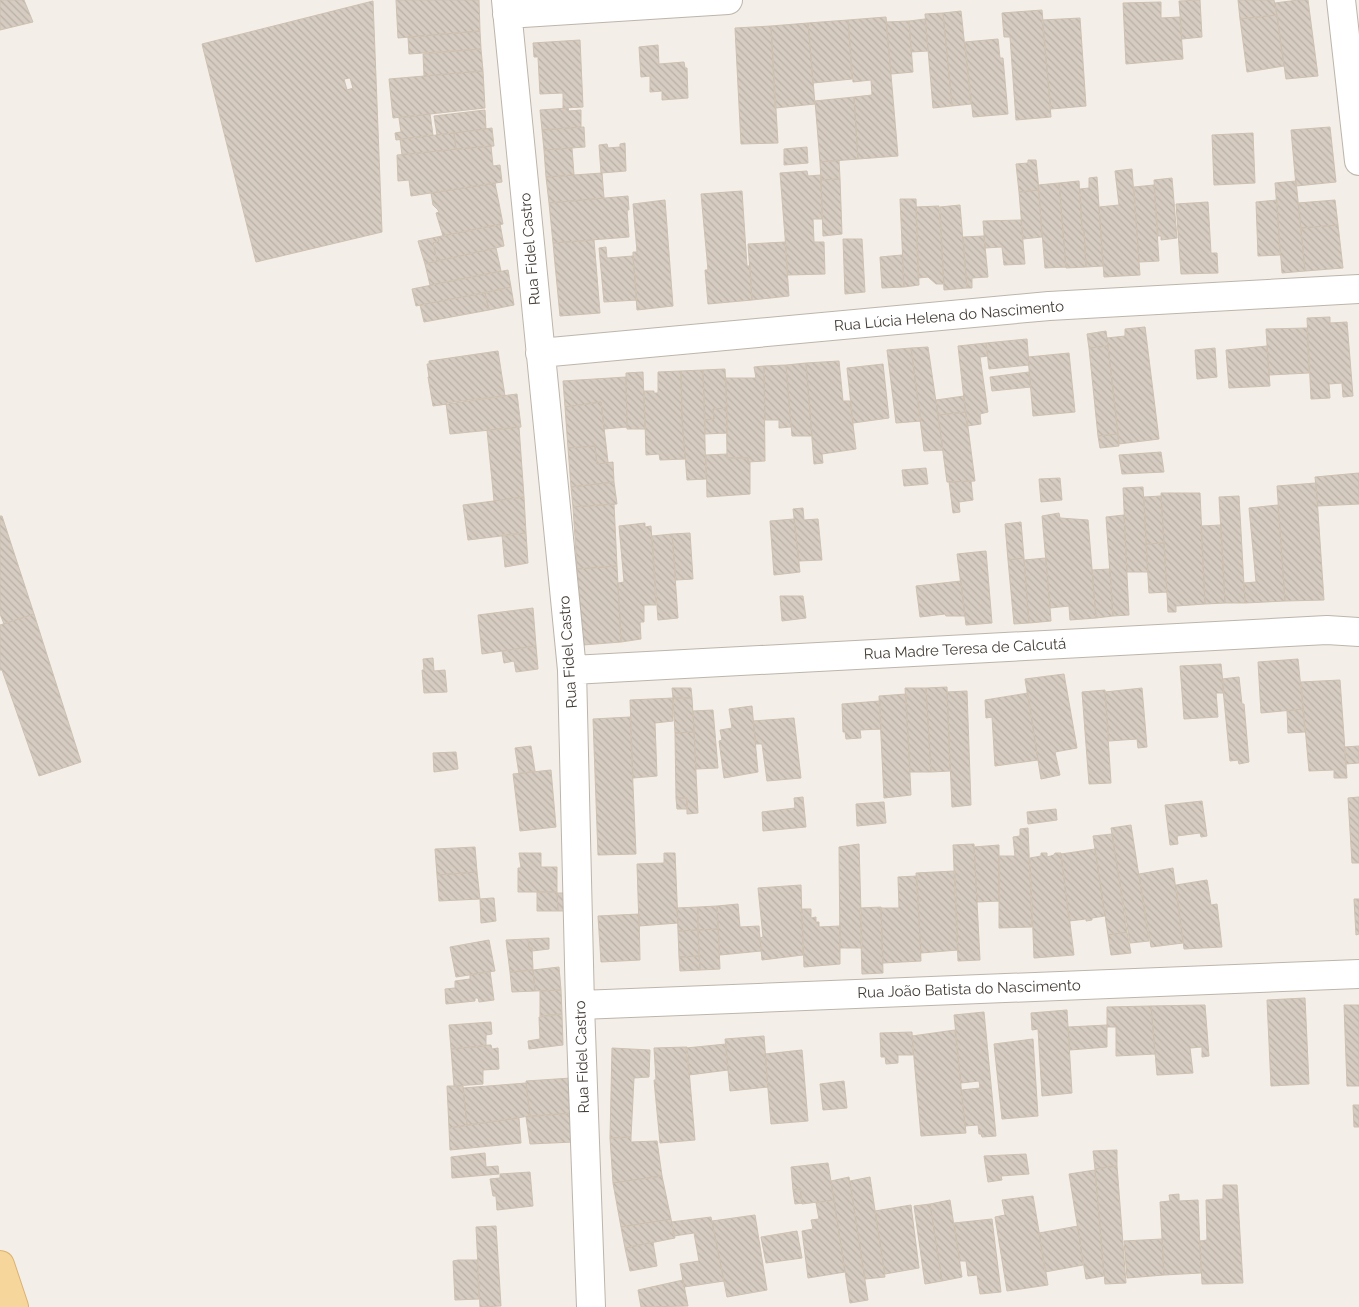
<svg xmlns="http://www.w3.org/2000/svg" width="1359" height="1307" viewBox="0 0 1359 1307" font-family="Raleway,sans-serif">
	<defs>
		<pattern id="building-back-hatch" width="6" height="6" patternUnits="userSpaceOnUse" patternTransform="scale(1.25)"><rect width="6" height="6" fill="#d6ccc1"/><path d="M-1 5l2 2M0 0l6 6M5-1l2 2" fill="none" stroke="#b9b0a6"/></pattern>
	</defs>
	<rect width="100%" height="100%" fill="#f3eee8"/>
	<path fill="url(#building-back-hatch)" stroke="#cec1b1" fill-rule="evenodd" d="M0,0H24L33,22L0,30Z
		M396,0H479L480,31L398,38Z
		M1200,0L1202,37L1182,39L1179,1Z
		M1238,0H1274L1277,15L1240,19Z
		M1298,0H1308L1318,76L1286,79L1275,3Z
		M373,1L382,232L256,262L202,44ZM350,78L353,88L347,90L344,79Z
		M1161,2V18L1180,17L1183,59L1126,64L1123,3Z
		M1042,10L1051,117L1016,120L1010,37H1004L1002,13Z
		M961,11L971,104L952,106L943,13Z
		M943,13L952,106L933,108L925,14Z
		M1277,15L1284,66L1247,72L1240,19Z
		M886,17L898,156L858,159L854,97L872,95L871,80L853,82L848,20Z
		M1080,18L1086,106L1051,109L1042,20Z
		M925,19L928,51L911,52L909,21Z
		M848,20L852,79L813,83L808,23Z
		M909,21L913,72L891,74L886,22Z
		M808,23L815,104L775,108L771,26Z
		M771,26L778,143L741,144L735,28Z
		M480,31L481,49L409,54L408,37Z
		M998,39L1000,58H1003L1008,114L973,117L965,42Z
		M580,40L583,107L563,108V93L540,94L538,57H534L533,43Z
		M658,45L659,64L684,62L685,68H687L688,98L662,100V91L650,92V76L641,77L639,47Z
		M481,49L483,71L424,76L423,54Z
		M483,71L485,108L393,118L389,79Z
		M854,97L858,159L820,162L815,101Z
		M568,108L569,111L581,110V127L542,130L540,110Z
		M485,110L486,129L437,135L434,116Z
		M430,114L433,135L396,140L395,133L401,132L399,118Z
		M584,127L585,147L544,150L542,130Z
		M1330,127L1336,182L1296,186L1291,130Z
		M492,128L494,146L456,149L454,133Z
		M454,133L456,149L402,155L400,139Z
		M1253,133L1255,183L1214,185L1212,135Z
		M625,143L626,171L601,173L599,145L607,144L608,148L620,147V144Z
		M491,146L493,166L500,165L502,182L411,196L409,180L398,181L397,155Z
		M807,147L808,163L784,165V149Z
		M572,148L574,175L546,177L544,150Z
		M839,160L840,179L821,180L820,162Z
		M1028,160H1036L1039,190L1019,192L1016,164L1028,163Z
		M1132,169L1140,275L1104,277L1099,207L1119,205L1115,171Z
		M807,171L808,176L821,175L822,219H813L814,242H824L825,274L788,275L780,173Z
		M602,173L604,198L549,203L546,177Z
		M1097,177L1103,266L1086,267L1084,230H1082L1080,189L1089,188V178Z
		M1172,178L1177,238L1161,240V236H1158L1154,180Z
		M840,179L842,234L823,236L821,180Z
		M1079,181L1082,230H1084L1086,267L1066,268L1059,183Z
		M1296,181L1305,271L1282,273L1275,183Z
		M495,183L503,224L443,236L436,213L439,212L438,210L433,205L431,193Z
		M1059,183L1066,267L1045,268L1038,185Z
		M1154,185L1159,261L1139,262L1134,187Z
		M1039,190L1042,237L1023,239L1019,192Z
		M742,191L747,266H750L752,300L708,304L705,270H708L701,194Z
		M628,196L629,210H627L629,237L553,243L549,203Z
		M900,199H916L919,285L904,287Z
		M665,200L673,306L637,310L633,256V252H637L633,204Z
		M1277,200L1280,255L1258,256L1256,202Z
		M1335,200L1338,225L1301,228L1298,203Z
		M1208,202L1211,253H1217L1218,273L1181,274L1176,204Z
		M960,205L967,288L944,290L940,207Z
		M939,206L944,284H936L928,277L918,278L916,207Z
		M1021,220L1025,264L1004,265L1002,247L985,248L983,221Z
		M500,224L504,246L437,261L433,243L439,241L437,237Z
		M1338,225L1343,268L1305,271L1301,228Z
		M984,236L988,277L972,278V288H967L963,237Z
		M437,237L439,241L433,243L437,261L425,264L418,241Z
		M843,239H862L865,292L845,294Z
		M594,240L600,313L560,316L553,243Z
		M785,242L789,296L752,300L748,244Z
		M606,247L607,258L633,256L637,300L604,302L599,248Z
		M496,248L501,271L430,285L425,264Z
		M902,255L904,287L882,288L880,257Z
		M508,270L511,287L416,306L412,289Z
		M511,287L514,305L489,310L485,293Z
		M485,293L489,310L424,322L420,305Z
		M1330,317V323L1347,322L1353,396L1343,397L1342,383L1329,384L1330,398L1311,399L1307,318Z
		M1145,327L1159,439L1119,444L1107,338L1125,336V329Z
		M1307,328L1309,373L1269,375L1266,329Z
		M1106,331L1108,346L1089,348L1087,334Z
		M1027,339L1029,365L989,369L986,343Z
		M986,343L988,356L980,357L988,412L980,414L981,424L967,426L958,346Z
		M1108,346L1118,434L1098,436L1089,348Z
		M1267,346L1270,386L1229,388L1226,350Z
		M928,347L943,450L924,451L911,348Z
		M911,348L921,421L896,423L887,350Z
		M1215,348L1217,377L1197,379L1195,350Z
		M498,351L505,396L433,406L428,377H429L427,364H429V361Z
		M1069,353L1075,412L1033,416L1028,357Z
		M839,361L843,401H850L856,449L822,454L823,463L814,464L806,363Z
		M806,363L812,436H792L786,365Z
		M883,364L889,418L853,423L847,368Z
		M786,365L791,427L779,428V420H765L764,366Z
		M764,366L765,461L748,462V458H727L726,378H756L754,367Z
		M725,369L727,408L713,409L714,419L705,420L703,370Z
		M703,370L706,479L687,480L682,418L681,371Z
		M681,371L682,418L685,459L660,460L659,454L646,455L644,391H654V393H658V372Z
		M643,372L645,429H627L626,373Z
		M1029,372L1031,387L992,391L990,377Z
		M626,377L627,427L604,429L601,402L565,407L563,381Z
		M517,394L521,427L450,434L446,403Z
		M964,396L966,412L938,415L936,400Z
		M601,402L608,462L607,463L597,464L595,446L568,448L565,407Z
		M727,408V433L705,434V420L714,419L713,409Z
		M966,412L975,481L947,482L938,415Z
		M519,427L524,497L494,501L487,430Z
		M1118,434L1119,446L1100,448L1098,436Z
		M595,446L597,464L613,462L614,482L571,487L568,448Z
		M1161,452L1164,472L1122,474L1119,455Z
		M727,454V458H748V462H750V494L707,497L706,455Z
		M926,468L928,484L904,486L902,470Z
		M1359,473V504L1318,506L1315,477Z
		M1060,478L1062,500L1041,502L1039,479Z
		M971,481L973,500L959,502L960,512L953,513L949,482Z
		M614,482L617,504L573,507L571,487Z
		M1316,483L1324,600L1285,601L1277,486Z
		M1143,487L1148,572H1127L1123,488Z
		M1161,493H1200L1205,604L1176,606V612H1168Z
		M1161,496L1164,543L1146,544L1144,497Z
		M1239,496L1245,603H1225L1219,497Z
		M524,497L526,533L468,540L463,505Z
		M614,504L617,566L577,569L573,507Z
		M1278,505L1285,601L1245,603L1244,583L1256,582L1249,508Z
		M803,508L804,520L818,519L822,560L799,561L793,509Z
		M1059,513L1060,518L1088,520L1096,618L1070,620L1069,606L1050,608L1042,516Z
		M1124,515L1129,615L1113,616L1106,517Z
		M0,516H2L34,614L4,624L0,614Z
		M794,519L800,572L774,575L770,521Z
		M1021,522L1024,558L1008,560L1005,524Z
		M645,523V527L651,526L656,605H644V622H640L641,639L621,642L618,583L624,582L619,526Z
		M1221,525L1225,603L1205,604L1201,526Z
		M526,533L528,563L505,567L502,535Z
		M690,533L693,579L676,580L672,534Z
		M672,534L678,618L658,620L652,536Z
		M1164,543L1167,592L1149,593L1146,544Z
		M986,551L992,623L966,625L957,554Z
		M1024,558L1029,623L1014,624L1008,560Z
		M1046,558L1051,621L1029,623L1024,560Z
		M617,566L621,642L583,645L577,569Z
		M1110,569L1113,616L1096,618L1092,570Z
		M961,581L965,616H946L945,614L920,617L916,586Z
		M780,596H803L806,618L782,621Z
		M533,608L536,646L482,654L478,615Z
		M34,614L81,762L39,776L2,670H0V625Z
		M536,646L538,669L516,672L514,661L504,663L502,651Z
		M433,658L434,671L445,670L447,692L424,693L422,670H424L423,659Z
		M1298,659L1303,709L1261,713L1258,662Z
		M1221,664L1224,693H1216L1218,717L1184,719L1180,666Z
		M1064,674L1077,748L1055,752L1060,775L1041,779L1025,679Z
		M1239,677L1242,704H1244L1249,762L1239,764L1238,760L1230,761L1222,679Z
		M1340,680L1347,778H1334V770L1309,771L1301,682Z
		M947,687L950,771L931,772L926,688Z
		M672,688H691L692,698H673Z
		M905,688H926L931,772H910Z
		M1142,688L1147,747L1138,748L1137,739L1109,741L1105,692Z
		M1105,690L1111,783L1089,784L1082,692Z
		M967,691L971,805L952,807L947,692Z
		M1028,693L1038,760L995,766L992,717L986,718L985,700Z
		M906,694L911,795L884,798L879,696Z
		M673,698V721L655,723L657,776L633,778L630,700Z
		M673,698H692L694,732L675,733Z
		M880,701L881,729L860,730L861,738L846,739L845,732H843L842,704Z
		M752,706L758,772L724,778L719,741L722,740L720,730L732,728L729,709Z
		M1303,709L1305,732L1288,733L1287,711Z
		M713,710L718,768L696,769L693,711Z
		M630,717L636,854L598,855L593,719Z
		M794,718L801,778L767,781L762,744H756L753,721Z
		M694,732L698,813L687,814V798H676L675,733Z
		M531,746L535,771L519,774L515,748Z
		M1359,746V763L1346,764L1344,747Z
		M456,752L458,769L434,772L433,753Z
		M551,770L556,827L520,831L513,774Z
		M803,797L806,827L763,831L762,812L795,808L794,798Z
		M1359,797V863H1352L1348,798Z
		M676,798H687V809H677Z
		M1202,801L1207,836L1201,837L1200,833L1177,836L1178,844L1170,845L1165,805Z
		M884,802L886,823L857,826L856,804Z
		M1056,809L1057,820L1028,824L1027,812Z
		M1131,825L1149,941L1130,943L1111,828Z
		M1028,828L1032,927L999,928V856H1015L1013,837L1020,836V829Z
		M1112,834L1127,932L1108,935L1093,836Z
		M859,844L862,948H840L839,847Z
		M974,844L980,960L958,961L953,845Z
		M999,845V901L977,902L974,847Z
		M475,847L477,872L437,875L435,849Z
		M1095,849L1105,916L1092,918V920L1086,921V919L1069,921L1061,854Z
		M519,853H541V867H557V892H518V868H521Z
		M664,853H675L678,923L639,926L637,864L664,863Z
		M1041,853H1047V857L1054,855L1055,853H1061L1074,955L1034,958L1030,858L1041,856Z
		M1173,868L1183,943L1151,947L1139,874Z
		M955,871L958,950L921,953L916,873Z
		M477,872L480,899L439,901L437,875Z
		M917,876L921,961L883,963L881,908H899L898,877Z
		M1207,880L1211,905L1217,904L1222,947L1184,949L1176,885Z
		M801,885L803,955L762,960L760,938L763,937L758,888Z
		M537,892H557L558,911H537Z
		M557,893H564V911H558Z
		M492,898H494L496,921L481,923L480,899Z
		M1354,899H1359V934L1356,935Z
		M738,904L740,927L759,926L761,951L720,955L717,906Z
		M717,906L718,929L698,930V907Z
		M698,907V930L678,931L677,908Z
		M881,907L883,973L862,974L860,908Z
		M802,909H811V918L816,917V922H819V927L840,926V964L804,967Z
		M639,914L640,960L601,962L598,916Z
		M718,929L720,969L700,970L698,930Z
		M698,930L699,956L679,957L678,931Z
		M1127,932L1131,953L1111,955L1108,935Z
		M549,938V949L532,951V948H529L528,939Z
		M528,939L529,948H532L533,970L510,972L506,940Z
		M489,940L495,971L456,977L450,947Z
		M699,956L700,970L680,971L679,957Z
		M559,967L561,990L535,991L533,970Z
		M533,970L535,991L512,992L510,972Z
		M490,971L494,1000L479,1002L478,998H475V1001L446,1004L445,989L455,988V981L470,979V975Z
		M561,990L562,1014L540,1016V991Z
		M1305,998L1309,1084L1271,1086L1267,1000Z
		M1205,1005L1209,1056L1202,1057V1047L1190,1048L1193,1073L1157,1075L1151,1006Z
		M1344,1005H1359V1086H1347Z
		M1151,1006L1155,1054L1116,1056V1027H1107V1007Z
		M1067,1010L1072,1093L1042,1096L1038,1029L1032,1030L1031,1013Z
		M984,1012L996,1136L982,1137L981,1134H979L978,1125L965,1126L961,1090L980,1088L979,1081L961,1083L954,1015Z
		M562,1014L563,1045L529,1049L528,1041L540,1039L539,1017Z
		M491,1022L492,1034L486,1035V1046L451,1049L449,1025Z
		M1107,1025V1047L1070,1050L1068,1027Z
		M955,1030L966,1133L921,1136L912,1036Z
		M912,1032L913,1055H898V1063L886,1064L885,1057H881L880,1033Z
		M764,1036L768,1087L730,1091L725,1039Z
		M1033,1039L1038,1116L1002,1119L994,1044Z
		M726,1044L728,1070L689,1075L686,1048Z
		M489,1045H491L492,1049L498,1048L499,1069L483,1070V1084L454,1086L451,1049Z
		M687,1047L695,1140L660,1143L654,1080H656L654,1048Z
		M612,1048L650,1050L649,1077L634,1078L631,1137L610,1138Z
		M802,1050L808,1121L771,1124L765,1054Z
		M571,1078L572,1113L530,1116L526,1081Z
		M844,1081L847,1108L823,1110L820,1084Z
		M526,1083L530,1116L467,1125L463,1088Z
		M447,1086H463L467,1125L449,1128Z
		M1353,1105H1359V1127H1354Z
		M572,1113L574,1142L530,1144L526,1117Z
		M519,1118L521,1143L450,1150L449,1128Z
		M631,1137V1142L657,1141L662,1176L613,1183L610,1138Z
		M1117,1150V1166L1095,1169L1093,1151Z
		M485,1153L486,1167L498,1166L499,1174L452,1178L451,1157Z
		M1026,1154L1029,1174L1001,1176L1002,1180L988,1182L984,1156Z
		M828,1163L834,1200L802,1204L800,1188L793,1190L791,1167Z
		M1117,1166L1126,1283L1105,1284L1095,1169Z
		M1095,1170L1104,1276L1086,1279L1069,1174Z
		M530,1172L533,1206L497,1210L496,1196H493L490,1179L500,1178V1174Z
		M662,1176L671,1219L621,1227L613,1183Z
		M849,1177L868,1300L850,1303L831,1181Z
		M870,1177L885,1277L865,1279L850,1181Z
		M1223,1185H1237L1243,1283L1202,1284L1200,1241L1207,1240L1206,1200L1223,1199Z
		M800,1188L802,1203L795,1204L793,1190Z
		M1179,1194V1201L1198,1200L1201,1273L1164,1275L1160,1202L1170,1201L1169,1195Z
		M1033,1196L1048,1285L1007,1291L995,1217L1005,1215L1002,1200Z
		M834,1200L845,1272L808,1278L802,1231L813,1229L811,1220L819,1219L816,1203Z
		M950,1200L962,1277L942,1281L930,1204Z
		M930,1204L942,1281L925,1284L914,1206Z
		M911,1205L919,1268L885,1274L875,1211Z
		M755,1215L767,1290L727,1297L712,1221Z
		M711,1217L724,1281L684,1287L680,1264L699,1261L694,1233L674,1236L671,1222Z
		M671,1219L675,1238L625,1248L621,1227Z
		M992,1219L1001,1292L980,1294L977,1275L968,1276L966,1261H960L954,1223Z
		M496,1226L501,1306L480,1307L476,1227Z
		M1078,1226L1083,1265L1045,1272L1039,1233Z
		M797,1231L802,1258L766,1263L761,1237Z
		M1162,1239L1164,1275L1127,1278L1124,1241Z
		M653,1242L657,1266L630,1271L625,1248Z
		M458,1260H477L479,1299L455,1300L453,1261Z
		M683,1280L688,1306L641,1307L638,1290Z"/>
	<g fill="none" stroke-linecap="round" stroke-linejoin="round">
		<defs>
			<path id="minor" d="M506,0L572,670L580,1005L591,1307
				M1341,0L1359,161
				M507,14L728,0
				M540,353L1049,306L1359,289
				M572,670L1327,630L1359,632
				M580,1005L1359,974"/>
			<path id="major" d="M0,1265L14,1307"/>
		</defs>
		<use href="#minor" stroke="#bdb5ab" stroke-width="30"/>
		<use href="#major" stroke="#dcb26c" stroke-width="30"/>
		<use href="#minor" stroke="#fff" stroke-width="28"/>
		<use href="#major" stroke="#f7d69c" stroke-width="28"/>
	</g>
	<g text-anchor="middle" dominant-baseline="central" stroke-width="4" stroke-linejoin="round" paint-order="stroke">
		<g font-size="15" fill="#453e37" stroke="#fff">
			<text transform="translate(530 249) rotate(-95)">Rua Fidel Castro</text>
			<text transform="translate(949 316) rotate(-5)">Rua Lúcia Helena do Nascimento</text>
			<text transform="translate(965 649) rotate(-3)">Rua Madre Teresa de Calcutá</text>
			<text transform="translate(568 652) rotate(-94)">Rua Fidel Castro</text>
			<text transform="translate(969 989) rotate(-2)">Rua João Batista do Nascimento</text>
			<text transform="translate(582 1057) rotate(-92)">Rua Fidel Castro</text>
		</g>
	</g>
</svg>
